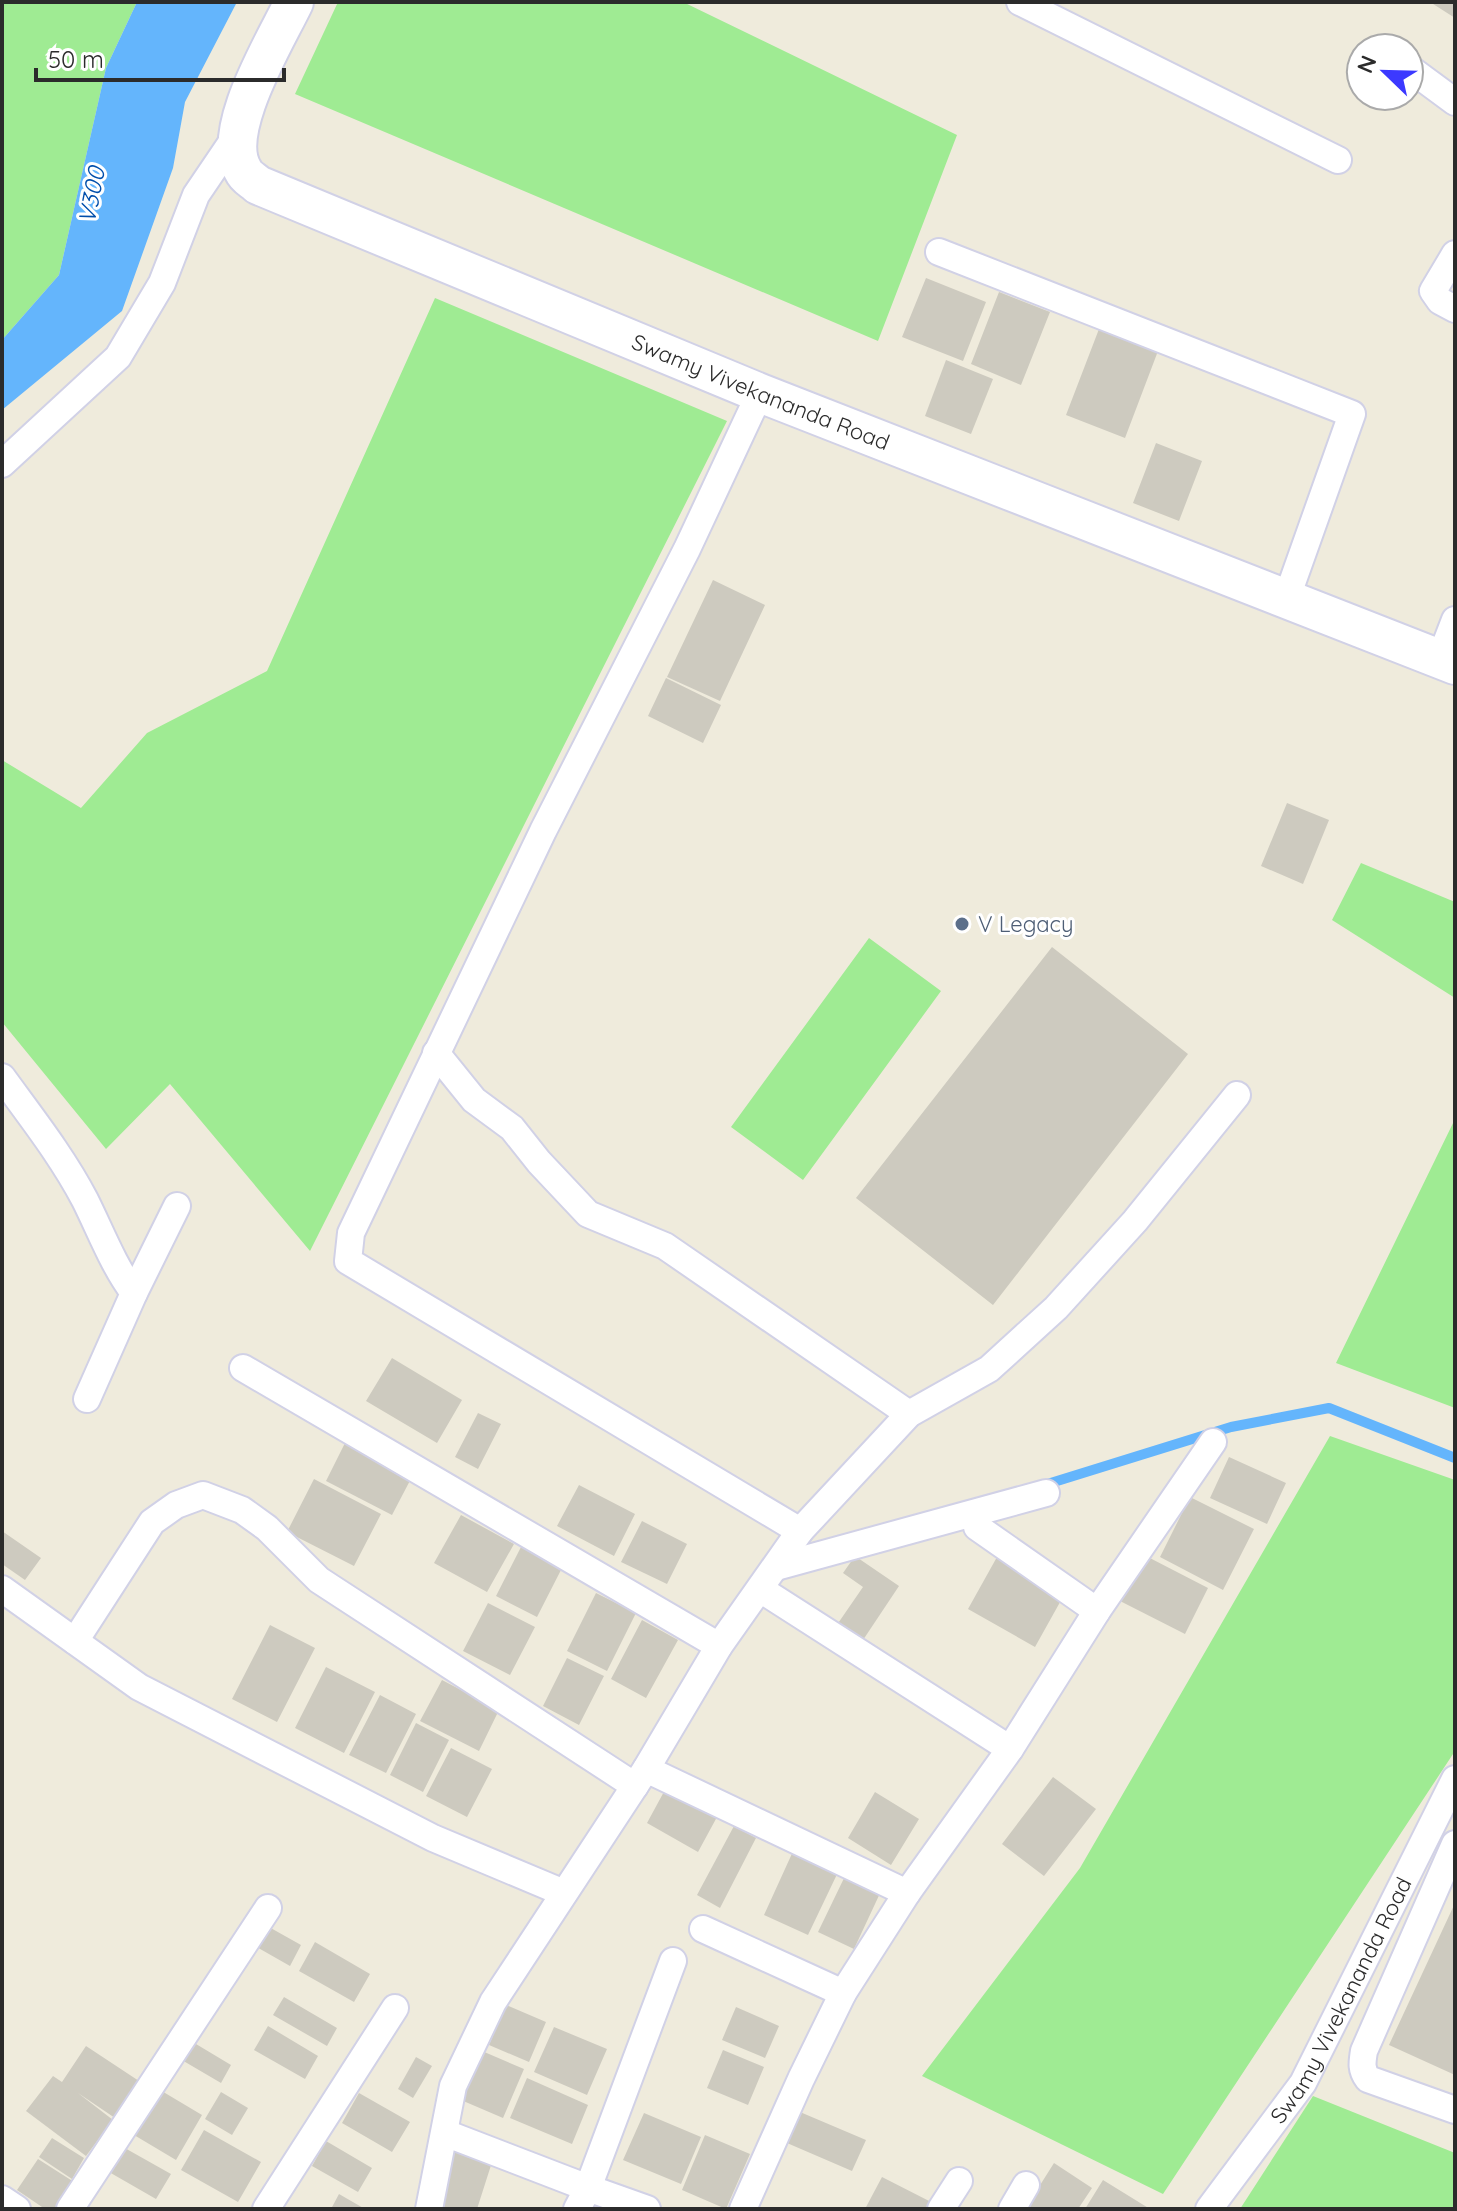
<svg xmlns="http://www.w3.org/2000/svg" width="1457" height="2211" viewBox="0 0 1457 2211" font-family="Quicksand,sans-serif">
	<rect width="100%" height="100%" fill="#efebdc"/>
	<path fill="#9feb93" d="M2,2H137L106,68L59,275L2,340Z
		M338,2H683L957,135L878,341L295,94Z
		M435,298L727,421L310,1251L170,1084L106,1149L2,1022V760L81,808L147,733L267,671Z
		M1361,863L1455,902V998L1332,920Z
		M869,938L941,991L803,1180L731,1127Z
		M1455,1119V1408L1336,1363Z
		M1330,1436L1455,1480V1751L1163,2194L922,2076L1080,1868Z
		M1313,2096L1455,2153V2209H1240Z"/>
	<path fill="#64b5fc" d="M137,2H237L185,102L173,168L122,311L2,410V340L59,275L106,68Z"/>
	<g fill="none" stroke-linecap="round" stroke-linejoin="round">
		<path stroke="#64b5fc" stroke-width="10" d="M1041,1486L1231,1427L1329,1408L1455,1458"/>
	</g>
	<path fill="#cdcabf" d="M1430,2H1455V18Z
		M926,278L986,302L963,361L902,337Z
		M999,292L1050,312L1021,385L971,364Z
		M1099,329L1158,351L1125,438L1066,415Z
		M946,360L993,379L971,434L925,416Z
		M1156,443L1202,461L1179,521L1133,503Z
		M713,580L765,605L720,701L667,677Z
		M666,678L721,705L703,743L648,716Z
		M1287,803L1329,820L1303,884L1261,866Z
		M1052,947L1188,1054L993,1305L856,1198Z
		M392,1358L462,1400L437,1443L366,1401Z
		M478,1413L501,1424L478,1469L455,1457Z
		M348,1437L415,1471L392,1515L326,1481Z
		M1229,1457L1286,1483L1267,1524L1210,1498Z
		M314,1479L381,1514L354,1566L287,1532Z
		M579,1485L635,1514L614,1556L557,1526Z
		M1190,1497L1254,1529L1223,1590L1160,1557Z
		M461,1515L514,1544L487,1592L434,1563Z
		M642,1521L687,1544L667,1584L621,1562Z
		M2,1531L41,1558L25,1580L2,1564Z
		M521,1547L562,1568L537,1617L496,1596Z
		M1144,1555L1208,1588L1185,1634L1120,1601Z
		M855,1556L899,1586L857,1649L832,1632L863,1587L843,1573Z
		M997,1557L1064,1595L1035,1647L968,1609Z
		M596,1593L636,1613L607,1671L567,1651Z
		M488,1603L535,1627L510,1675L463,1651Z
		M642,1620L678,1640L646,1698L611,1679Z
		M270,1625L315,1648L277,1722L232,1699Z
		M567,1658L604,1676L579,1725L543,1706Z
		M326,1667L375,1692L344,1753L295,1728Z
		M442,1680L499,1710L479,1751L420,1721Z
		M380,1695L416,1714L386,1773L349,1755Z
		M416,1723L449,1740L423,1792L390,1775Z
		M451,1748L492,1769L467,1817L426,1796Z
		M1053,1777L1096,1809L1044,1876L1002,1844Z
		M666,1788L717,1817L698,1852L647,1823Z
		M875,1792L919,1819L891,1865L848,1838Z
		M734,1826L756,1838L720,1908L697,1895Z
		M795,1847L840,1868L808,1935L764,1915Z
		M847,1872L882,1889L854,1949L818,1932Z
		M1455,1903V2075L1389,2045Z
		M260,1922L301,1945L290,1966L248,1942Z
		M315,1942L370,1974L354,2002L299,1971Z
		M284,1997L337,2028L327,2046L273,2015Z
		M506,2005L546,2022L529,2062L489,2045Z
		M736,2007L779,2026L765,2058L722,2040Z
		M268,2026L318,2056L305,2079L254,2050Z
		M554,2027L607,2049L587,2095L534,2072Z
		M186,2038L231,2065L221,2083L175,2056Z
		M86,2046L139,2081L115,2118L78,2093L113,2120L86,2156L26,2111L53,2076L62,2082Z
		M723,2050L764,2067L748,2105L707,2088Z
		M482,2051L524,2069L503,2118L461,2100Z
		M416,2057L432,2066L413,2098L398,2089Z
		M527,2078L588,2105L572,2144L510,2118Z
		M155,2087L202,2115L176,2160L129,2132Z
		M221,2092L248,2108L232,2135L205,2119Z
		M359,2093L410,2122L392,2152L342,2123Z
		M800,2112L866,2140L852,2171L787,2143Z
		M644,2113L701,2137L681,2184L623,2160Z
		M204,2130L261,2162L238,2202L181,2170Z
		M705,2135L750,2154L726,2209L682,2190Z
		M52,2138L84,2158L72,2179L39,2157Z
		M326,2141L372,2168L358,2192L312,2166Z
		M123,2147L171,2174L156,2199L109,2172Z
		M456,2147L493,2159L477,2209H444L437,2207Z
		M38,2159L74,2182L56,2209H45L17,2190Z
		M1054,2163L1092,2188L1078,2209H1025Z
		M882,2177L933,2203L929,2209H865Z
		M1103,2180L1150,2209H1085Z
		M339,2194L365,2209H331Z"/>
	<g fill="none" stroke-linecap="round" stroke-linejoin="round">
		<defs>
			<g id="street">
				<path d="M1020,2L1338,160"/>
				<path d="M1409,68L1455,102"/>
				<path d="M939,252L1352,414L1286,600"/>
				<path d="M1455,254L1433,291L1440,301L1455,309"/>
				<path d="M760,393L687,549L543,831L351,1233L348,1261L800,1531"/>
				<path d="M2,464L118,357L162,283L196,195L238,133"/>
				<path d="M1440,659L1455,620"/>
				<path d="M436,1053L474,1100L512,1128L539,1162L588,1214L665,1246L909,1414"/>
				<path d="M2,1077C31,1117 62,1156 85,1200C101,1232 113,1265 134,1293L87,1399"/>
				<path d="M134,1293L177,1206"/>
				<path d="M243,1368L719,1646"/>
				<path d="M977,1527L1097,1611"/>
				<path d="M776,1567L1046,1493"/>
				<path d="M2,1589L139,1687L433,1838L564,1893"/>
				<path d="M760,1589L1010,1749"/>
				<path d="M75,1641L152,1522L176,1505L203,1495L242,1510L267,1528L319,1580L635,1786"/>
				<path d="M646,1769L907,1893"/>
				<path d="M1455,1844L1364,2051C1362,2063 1361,2070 1368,2079L1455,2110"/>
				<path d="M703,1929L843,1993"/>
				<path d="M445,2133L588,2188L673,1961"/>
				<path d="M2,2199L17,2209"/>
				<path d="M70,2209L268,1908"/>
				<path d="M266,2209L395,2008"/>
				<path d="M429,2209L453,2086L493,2002L646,1769L719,1646L800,1531L909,1414L989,1369L1056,1308L1135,1221L1237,1095"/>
				<path d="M577,2209L588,2188L647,2209"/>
				<path d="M743,2209L801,2079L843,1993L907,1893L1010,1749L1097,1611L1213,1442"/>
				<path d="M941,2209L959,2181"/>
				<path d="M1012,2209L1026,2185"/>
				<path id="s1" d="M1209,2209L1303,2083L1455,1779"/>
			</g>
			<g id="secondary">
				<path id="s2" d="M294,2C276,40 218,133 244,172C246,177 254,181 258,185L760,393L1455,665"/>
			</g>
		</defs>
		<use href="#street" stroke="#d1d1e6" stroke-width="30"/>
		<use href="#secondary" stroke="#d1d1e6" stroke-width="42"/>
		<use href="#street" stroke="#fff" stroke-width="26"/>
		<use href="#secondary" stroke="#fff" stroke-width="38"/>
	</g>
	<circle fill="#5c6f8a" stroke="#fff" stroke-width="3" cx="962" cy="924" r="8"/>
	<g text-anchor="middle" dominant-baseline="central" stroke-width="6" stroke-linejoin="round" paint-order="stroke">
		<g font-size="22" fill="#2b2b2b" stroke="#fff">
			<text stroke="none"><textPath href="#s2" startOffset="746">Swamy Vivekananda Road</textPath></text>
			<text stroke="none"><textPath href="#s1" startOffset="248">Swamy Vivekananda Road</textPath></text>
		</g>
		<g font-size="22" fill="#4e5e75" stroke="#fff" text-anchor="start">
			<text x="978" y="924">V Legacy</text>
		</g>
		<g font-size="24" font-style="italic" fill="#004eab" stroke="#fff">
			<text transform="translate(91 195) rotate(-79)">V300</text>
		</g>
	</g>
	<rect width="1457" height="2211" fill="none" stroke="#2b2b2b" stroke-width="8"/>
	<g transform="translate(1385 72) rotate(293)"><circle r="38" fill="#ffffff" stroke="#aaaaaa" stroke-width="2"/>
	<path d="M0-6L14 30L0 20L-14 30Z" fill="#3c39ff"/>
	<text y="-12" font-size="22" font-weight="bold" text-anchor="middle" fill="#2b2b2b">N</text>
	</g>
	<path d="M36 68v12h248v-12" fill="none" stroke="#2b2b2b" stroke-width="4"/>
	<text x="48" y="68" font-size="24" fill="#2b2b2b" stroke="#ffffff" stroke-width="6" paint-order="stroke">50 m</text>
</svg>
